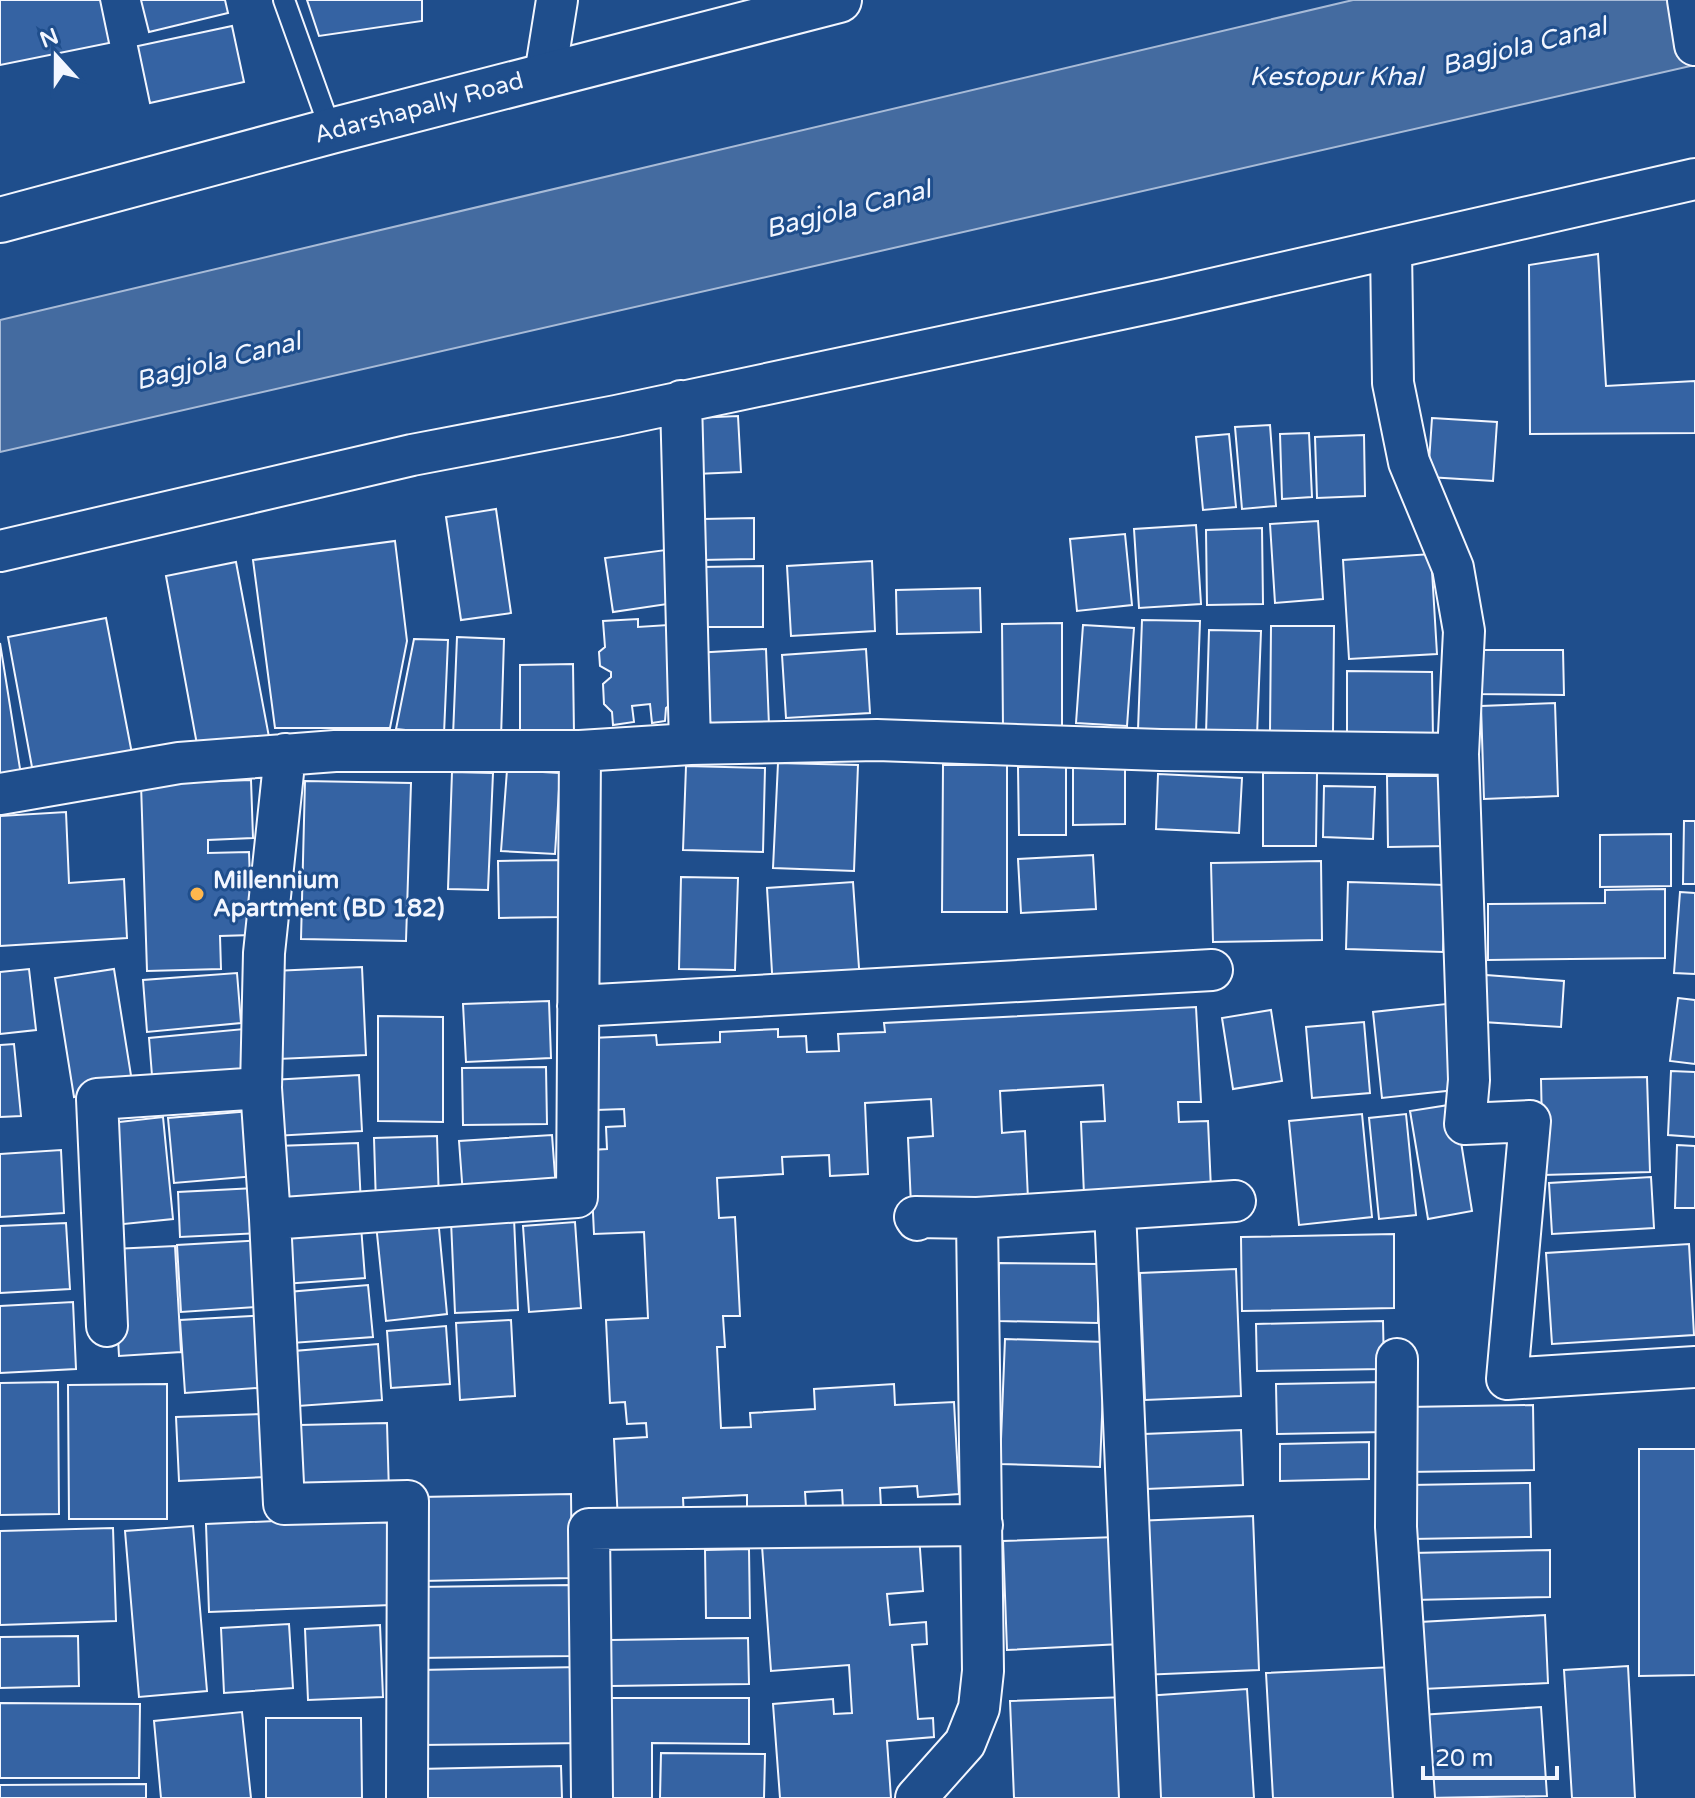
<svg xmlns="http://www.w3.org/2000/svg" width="1695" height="1798" viewBox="0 0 1695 1798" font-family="'Varela Round',sans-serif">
	<rect width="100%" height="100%" fill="#1f4e8c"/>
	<path fill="#446ba0" stroke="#a8bbd7" stroke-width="2" d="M1353,0H1695V65L0,452V320Z"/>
	<path fill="#3563a3" stroke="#f2f6ff" stroke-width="2" d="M0,0H100L109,43L0,65Z
		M141,0H225L228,13L149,32Z
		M307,0H422V21L319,36Z
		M232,26L244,82L150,103L138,46Z
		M1598,254L1606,386L1695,381V433L1530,434L1529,265Z
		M738,416L741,472L696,474L694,418Z
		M1432,418L1497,422L1493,481L1428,477Z
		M1270,425L1276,506L1242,509L1235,427Z
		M1309,433L1312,497L1282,499L1280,434Z
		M1229,434L1236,507L1203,510L1196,437Z
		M1364,435L1365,496L1317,498L1315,437Z
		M496,509L511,613L461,620L446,517Z
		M754,518V559L701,560L702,519Z
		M1318,521L1323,599L1275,603L1270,524Z
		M1196,525L1201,604L1139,608L1134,529Z
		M1262,528L1263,604L1207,605L1206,530Z
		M1125,534L1132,605L1077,611L1070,539Z
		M395,541L407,641L390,728H275L253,560Z
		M673,549L681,602L613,612L605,558Z
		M1431,554L1437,654L1349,659L1343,560Z
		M872,561L875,631L791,636L787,566Z
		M236,562L269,737L198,750L166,576Z
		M763,566V627H700V567Z
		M980,588L981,632L897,634L896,590Z
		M106,618L133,759L34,778L8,637Z
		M638,619V627L668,625L674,702L666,708L665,721L652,723L650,704L632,706L634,722L613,725L612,712L604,704L603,684L611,677V672L600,666L599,652L605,647L603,621Z
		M1142,620L1200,621L1196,732L1138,730Z
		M1062,623V728H1003L1002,624Z
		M1083,625L1134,628L1127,726L1076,723Z
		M1271,626H1334L1333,732H1270Z
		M1209,630L1261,631L1257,736L1206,734Z
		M457,637L504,639L501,738L453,736Z
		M414,639L448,640L444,734L396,729Z
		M0,643L21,775L0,778Z
		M766,649L769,726L697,729L694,653Z
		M866,649L870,713L786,718L782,655Z
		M1474,650H1563L1564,695L1473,694Z
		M573,664L574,734H520V665Z
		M1347,671L1432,672L1433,739L1347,738Z
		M1555,703L1558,796L1484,799L1481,706Z
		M778,763L858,765L854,871L773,868Z
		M943,765H1007V912H942Z
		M686,766L765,768L763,852L683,850Z
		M1073,766H1125V824L1073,825Z
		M1018,767H1066V835H1019Z
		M507,770L560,773L555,854L501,851Z
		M452,772L493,773L488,890L448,889Z
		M1263,773H1317L1316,846H1263Z
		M1158,774L1242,778L1239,833L1156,829Z
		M1387,776H1447L1448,846L1388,847Z
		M251,780L253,838L208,840V853L249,852L252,935L220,936L221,969L147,971L141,784Z
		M305,781L411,783L406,941L301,939Z
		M1324,786L1375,787L1373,839L1323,837Z
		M66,812L69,883L124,879L127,938L0,946V816Z
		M1684,821H1695V884H1683Z
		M1671,834V886L1600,887V835Z
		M1093,855L1096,909L1021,913L1018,859Z
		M561,860L562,917L499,918L498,861Z
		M1321,861L1322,940L1213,942L1211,863Z
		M681,877L738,878L735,970L679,969Z
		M853,882L860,982L773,989L767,888Z
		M1348,882L1445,885L1443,952L1346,949Z
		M1665,889V958L1488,960V904L1605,903V890Z
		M1680,892L1695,893V974L1674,973Z
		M362,967L366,1055L278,1059L273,971Z
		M29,969L36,1030L0,1034V972Z
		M114,969L133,1088L74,1097L55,978Z
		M237,973L241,1023L147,1032L143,980Z
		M1486,975L1564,981L1561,1027L1483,1022Z
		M1678,998L1695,1000V1064L1670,1061Z
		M549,1001L551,1058L466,1062L463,1004Z
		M1446,1004L1455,1090L1382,1098L1373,1012Z
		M1196,1007L1201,1102H1178L1179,1122L1208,1121L1211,1189L1084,1195L1081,1122L1105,1121L1103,1085L1000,1091L1002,1133L1025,1131L1028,1199L911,1205L908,1138L933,1136L931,1099L865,1103L868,1174L830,1176L829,1155L782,1157L783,1174L717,1178L719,1218L735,1217L740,1316H723L725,1347H717L721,1428L751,1427L750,1413L815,1409L814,1389L894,1384L895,1405L954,1402L959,1494L918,1497L917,1486L880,1488L881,1507L843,1509L842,1490L805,1492L806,1507L747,1510V1495L683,1498L684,1519L618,1522L614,1439L647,1437L646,1423L627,1424L625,1402L610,1403L606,1320L648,1318L644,1232L594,1234L590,1150L607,1149L606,1127L625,1126L624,1109L596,1110L592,1038L656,1035L657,1045L720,1042V1032L778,1029V1037L806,1036L807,1052L839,1051L838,1034L885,1032L884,1023Z
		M1271,1010L1282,1081L1233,1089L1222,1018Z
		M378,1016L443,1017V1122L378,1121Z
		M1364,1022L1370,1093L1312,1098L1306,1027Z
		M244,1029L248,1080L153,1088L149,1038Z
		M14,1044L21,1116L0,1117V1045Z
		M546,1067L547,1124L463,1125L462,1068Z
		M1671,1071L1695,1072V1137L1668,1135Z
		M359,1075L362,1131L274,1136L271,1080Z
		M1647,1077L1650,1172L1543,1175L1541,1079Z
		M1455,1104L1472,1211L1428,1219L1410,1111Z
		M251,1111L257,1176L174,1183L168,1118Z
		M1362,1114L1372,1217L1299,1225L1289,1121Z
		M1406,1114L1416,1215L1379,1219L1369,1118Z
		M163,1117L173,1219L114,1225L102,1124Z
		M552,1135L556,1189L463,1195L459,1141Z
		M437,1136L439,1203L376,1205L374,1138Z
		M358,1143L361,1205L279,1207L277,1146Z
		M1677,1145L1695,1146V1208H1675Z
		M61,1150L64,1213L0,1217V1154Z
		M1651,1177L1654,1228L1552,1234L1549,1183Z
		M258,1188L259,1233L180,1237L178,1192Z
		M438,1218L447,1314L386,1321L376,1224Z
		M514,1218L518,1310L455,1313L451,1221Z
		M575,1222L581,1308L529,1312L523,1226Z
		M66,1223L70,1289L0,1293V1226Z
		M361,1226L365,1278L284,1284L280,1232Z
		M1394,1234V1308L1242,1311L1241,1237Z
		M265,1240L269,1306L181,1312L177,1245Z
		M1689,1244L1694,1335L1552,1344L1546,1253Z
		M175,1246L181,1352L119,1356L113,1249Z
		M999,1263L1099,1264L1098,1323L998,1321Z
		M1236,1269L1241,1396L1145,1400L1140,1273Z
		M368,1285L373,1337L292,1343L288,1292Z
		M73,1302L76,1369L0,1373V1306Z
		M267,1315L272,1387L185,1393L180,1320Z
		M511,1320L515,1396L460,1400L456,1323Z
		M1383,1321L1384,1369L1257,1371L1256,1324Z
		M446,1326L450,1384L391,1388L387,1331Z
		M1005,1339L1105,1342L1100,1467L1000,1464Z
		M378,1344L382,1400L298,1406L294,1351Z
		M58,1382L59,1514L0,1515V1383Z
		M1384,1382L1385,1432L1277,1434L1276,1384Z
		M167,1384V1519H69L68,1385Z
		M1533,1405L1534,1470L1407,1472L1406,1407Z
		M264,1414L267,1477L179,1481L176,1417Z
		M387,1423L389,1493L301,1495L300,1425Z
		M1241,1430L1243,1485L1146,1489L1144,1434Z
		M1369,1442V1479L1280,1481V1444Z
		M1639,1449H1695V1675L1639,1676Z
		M1530,1483L1531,1537L1411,1539L1410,1485Z
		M571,1494L572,1578L421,1581L420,1497Z
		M387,1516L391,1605L209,1612L206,1524Z
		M1253,1516L1259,1670L1141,1675L1135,1521Z
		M193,1526L207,1691L139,1697L125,1531Z
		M113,1528L116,1621L0,1625V1531Z
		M919,1535L923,1591L887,1594L890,1625L926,1622L927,1644L912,1645L918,1719L933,1718L934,1737L887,1741L891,1798H780L773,1704L833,1699L834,1714L852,1713L849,1665L771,1671L762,1546Z
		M1116,1537L1121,1644L1007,1650L1003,1541Z
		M749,1549L750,1618H706L705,1550Z
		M1550,1550V1597L1413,1600L1412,1553Z
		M572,1585L573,1656L418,1658L417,1587Z
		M1545,1615L1548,1683L1423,1689L1420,1622Z
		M289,1624L293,1688L224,1693L221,1628Z
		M380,1625L383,1697L308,1700L305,1629Z
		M78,1636L79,1686L0,1688V1637Z
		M748,1638L749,1684L611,1686L610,1640Z
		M1628,1666L1635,1798H1572L1564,1670Z
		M582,1667L583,1743L420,1745L419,1670Z
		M1393,1667L1400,1798H1273L1266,1673Z
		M1247,1689L1254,1798H1151L1145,1696Z
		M1127,1697L1131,1798H1014L1010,1701Z
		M601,1698H749V1744L652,1743V1798H600Z
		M0,1703L140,1704L139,1778H0Z
		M1541,1707L1547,1796L1425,1798L1420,1715Z
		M242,1712L251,1798H161L154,1721Z
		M266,1718H361L362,1798H266Z
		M661,1753L765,1754L764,1798H660Z
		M561,1766L562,1798H418V1769Z
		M146,1784V1798H0V1785Z"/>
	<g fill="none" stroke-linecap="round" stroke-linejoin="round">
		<defs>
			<path id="lane" d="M284,0L331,131"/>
			<path id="street" d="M1688,0L1695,45
				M545,75L557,0
				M1391,249L1393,383L1409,462L1453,568L1464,631L1458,754L1469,1080L1465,1124L1530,1121L1507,1379L1695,1367
				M681,401L690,744
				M0,551L412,455L616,416L1168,299L1695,179
				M0,794L179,763L335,751H580L690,744L877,740L1161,750L1458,754
				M578,1006L1212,970
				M1115,1209L1140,1798
				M270,1219L261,1088L264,953L285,754
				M917,1220L915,1217L977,1218
				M107,1326L97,1099L261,1088
				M1397,1359L1396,1527L1414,1798
				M407,1798L408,1501L284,1504L270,1219L577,1197L580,751
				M592,1798L589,1529L982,1525
				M916,1798L965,1743L979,1708L983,1671L977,1218L1235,1201"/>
			<path id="secondary" d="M0,220L331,131L839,0"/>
		</defs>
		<use href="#lane" stroke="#f2f6ff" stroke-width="24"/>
		<use href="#street" stroke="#f2f6ff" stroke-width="44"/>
		<use href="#secondary" stroke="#f2f6ff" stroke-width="48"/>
		<use href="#lane" stroke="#1f4e8c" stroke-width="20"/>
		<use href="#street" stroke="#1f4e8c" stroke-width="40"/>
		<use href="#secondary" stroke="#1f4e8c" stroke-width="44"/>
	</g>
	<circle fill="#ffb74d" stroke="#1f4e8c" stroke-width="3" cx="197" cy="894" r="8"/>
	<g text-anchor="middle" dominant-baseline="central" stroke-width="6" stroke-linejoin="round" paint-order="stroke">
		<g font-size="24" fill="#f2f6ff" stroke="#1f4e8c">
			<text transform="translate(419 108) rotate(-15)">Adarshapally Road</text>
		</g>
		<g font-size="24" font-weight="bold" fill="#f2f6ff" stroke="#1f4e8c" text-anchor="start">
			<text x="213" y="880">Millennium<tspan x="213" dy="28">Apartment (BD 182)</tspan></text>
		</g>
		<g font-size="26" font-style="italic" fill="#f2f6ff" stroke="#1f4e8c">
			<text transform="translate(1524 46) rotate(-14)">Bagjola Canal</text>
			<text x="1336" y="76">Kestopur Khal</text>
			<text transform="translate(848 209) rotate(-14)">Bagjola Canal</text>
			<text transform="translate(218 361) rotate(-14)">Bagjola Canal</text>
		</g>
	</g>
	<g transform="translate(56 56) rotate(339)" stroke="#1f4e8c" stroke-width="6" paint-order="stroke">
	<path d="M0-6L14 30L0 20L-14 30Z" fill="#f2f6ff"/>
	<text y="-12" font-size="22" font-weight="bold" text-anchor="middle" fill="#f2f6ff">N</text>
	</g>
	<path d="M1423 1766v12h134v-12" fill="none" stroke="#f2f6ff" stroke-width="4"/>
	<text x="1435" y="1766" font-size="24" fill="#f2f6ff" stroke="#1f4e8c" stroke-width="6" paint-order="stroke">20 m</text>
</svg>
